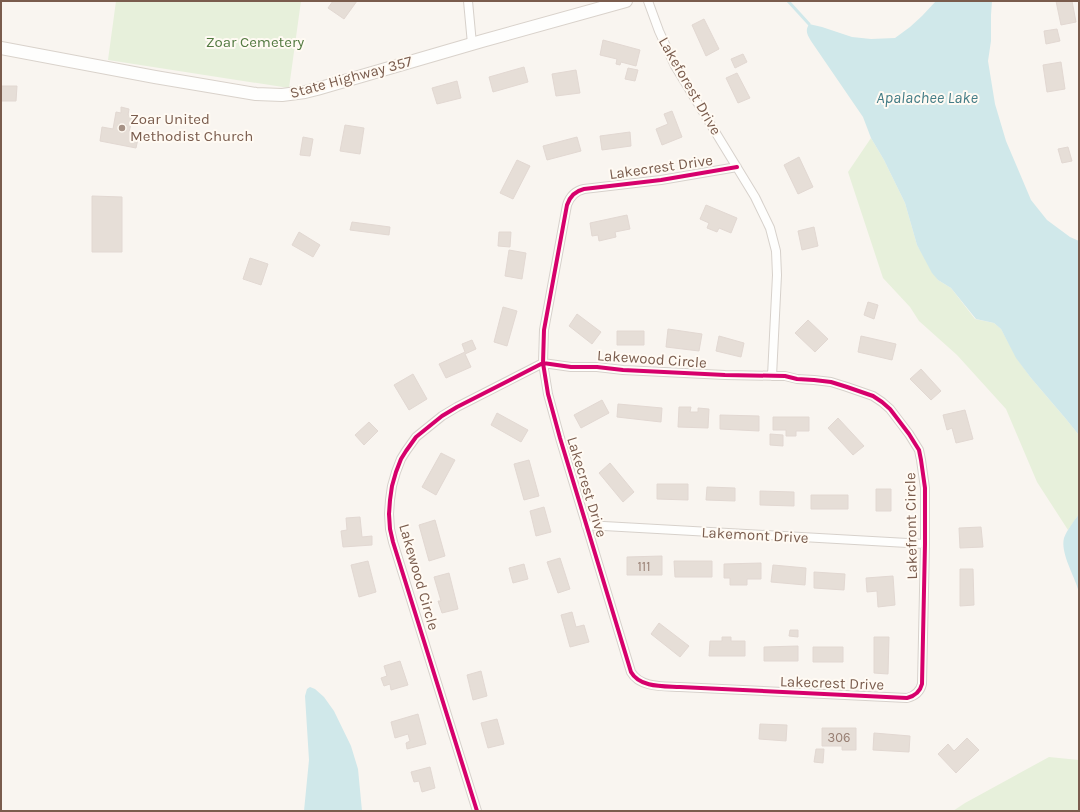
<svg xmlns="http://www.w3.org/2000/svg" width="1080" height="812" viewBox="0 0 1080 812" font-family="Karla,sans-serif">
	<rect width="100%" height="100%" fill="#f9f5f0"/>
	<path fill="#e7f0db" d="M116,1H301L289,88L108,60Z
		M871,138L884,160L905,203L917,245L938,280L951,288L975,319L994,323L1001,329L1018,360L1031,378L1066,419L1078,434L1079,441V514L1068,530L1037,482L1006,409L957,355L919,321L910,307L883,278L848,172Z
		M1049,757L1079,760V811H953L965,803Z"/>
	<path fill="#d0e8ea" d="M936,1H992L991,15V41L988,61L995,104L1006,141L1031,200L1047,220L1070,237L1079,241V441L1078,434L1066,419L1031,378L1016,358L1001,329L994,323L976,319L951,288L938,280L932,273L917,245L905,203L884,160L871,138L863,117L811,41C807,34 805,31 809,24L822,27L852,37L871,39L895,38L910,27L922,16Z
		M1079,514V592C1075,577 1060,553 1064,538C1067,530 1074,521 1079,514Z
		M310,687L315,689L324,697L334,711L351,746L358,769L362,811H304L309,760L305,696L307,689Z"/>
	<g fill="none" stroke-linecap="round" stroke-linejoin="round">
		<path stroke="#d0e8ea" stroke-width="3" d="M788,1L809,24"/>
	</g>
	<path fill="#e6ded7" stroke="#e2d8d2" d="M333,1H357L344,19L328,8Z
		M1056,1H1072L1076,22L1061,25Z
		M704,19L719,49L706,56L692,25Z
		M1057,29L1060,41L1046,44L1044,31Z
		M603,40L640,50L636,66L621,62L620,65L616,64L617,59L600,55Z
		M743,54L747,62L735,68L731,59Z
		M1061,62L1065,89L1047,92L1043,65Z
		M524,67L528,82L493,92L489,77Z
		M628,68L638,70L635,81L625,79Z
		M576,70L580,93L556,96L552,74Z
		M737,73L750,98L738,103L726,78Z
		M457,81L461,98L437,104L432,88Z
		M1,86H17L16,101H1Z
		M121,107L129,109L128,115L133,116L129,132L139,134L136,148L100,141L102,127L113,129L116,112L121,113Z
		M672,111L682,137L662,145L656,129L668,124L664,114Z
		M345,125L364,128L360,154L340,151Z
		M630,132L631,146L602,150L600,136Z
		M303,137L313,139L310,156L300,155Z
		M577,137L581,151L547,160L543,146Z
		M1068,147L1072,161L1062,163L1058,149Z
		M799,157L813,187L798,194L784,165Z
		M517,160L530,166L513,199L500,193Z
		M92,196L122,197V252H92Z
		M706,205L737,218L731,233L719,228L717,232L707,228L709,223L700,219Z
		M627,215L630,229L615,232L616,237L599,241L598,235L592,236L590,223Z
		M352,222L390,227L389,235L350,230Z
		M814,227L818,246L802,250L798,231Z
		M299,232L320,245L313,257L292,245Z
		M499,232H511L510,247L498,246Z
		M509,250L526,253L522,279L505,276Z
		M250,258L268,264L261,285L243,279Z
		M868,302L878,305L874,319L864,315Z
		M503,307L517,311L507,346L494,342Z
		M577,314L601,332L592,344L569,326Z
		M808,320L828,339L815,352L795,333Z
		M668,329L702,334L699,351L666,347Z
		M617,331H644V345H617Z
		M719,336L744,343L741,357L716,351Z
		M861,336L896,344L892,360L858,352Z
		M472,340L476,349L465,354L471,367L446,378L439,364L465,352L462,344Z
		M921,369L941,391L931,400L910,379Z
		M413,374L427,399L409,410L394,385Z
		M602,400L609,413L581,428L574,415Z
		M618,404L662,408L661,422L617,417Z
		M679,407H691L690,412H698V408L709,409L708,428L678,427Z
		M965,410L973,439L956,443L952,428L947,430L943,415Z
		M497,413L528,430L521,442L491,425Z
		M720,415L759,416V431L720,429Z
		M773,417H809V431H796V436H786V430H773Z
		M838,418L864,446L853,455L828,428Z
		M369,422L378,431L364,445L355,435Z
		M770,434L783,435V446L770,445Z
		M441,453L455,460L436,495L422,487Z
		M529,460L539,496L524,500L514,464Z
		M610,463L634,492L623,502L599,473Z
		M657,484H688V500L657,499Z
		M707,487L735,488V501L706,500Z
		M876,489H891V511H876Z
		M760,491L794,492V506L760,505Z
		M811,495H848V509H811Z
		M544,507L551,532L536,536L530,511Z
		M360,517L362,537L372,536V545L343,547L341,531L347,530L346,518Z
		M435,520L445,556L429,561L419,525Z
		M981,527L983,547L960,548L959,528Z
		M662,556V575H627V557Z
		M560,558L570,589L558,593L547,562Z
		M368,561L376,592L359,597L351,565Z
		M674,561H712V577H675Z
		M761,563V579H747V585H730V578H724V564Z
		M524,564L528,579L513,583L509,568Z
		M773,565L806,568L805,585L771,582Z
		M960,569H973L974,605L960,606Z
		M814,572L845,574L844,590L814,588Z
		M449,573L458,609L442,613L438,601H441L434,577Z
		M893,576L895,605L878,607L877,591L867,592L866,578Z
		M572,612L576,627L584,625L589,642L570,647L561,615Z
		M659,623L689,646L680,657L651,634Z
		M790,630H798V637L789,636Z
		M722,637H731V641H745V656H709L710,641H722Z
		M874,637H889L888,674L874,673Z
		M798,646V661H764V647Z
		M813,647H843V662H813Z
		M400,661L408,685L391,690L390,684L384,686L381,678L387,676L384,666Z
		M481,671L487,696L473,700L467,675Z
		M418,714L426,744L407,749L406,743L410,741L408,734L395,738L391,722Z
		M497,719L504,744L488,748L481,723Z
		M760,724L787,725L786,741L759,739Z
		M822,728H856V750H842V746H822Z
		M874,733L910,736L909,752L873,750Z
		M967,738L979,750L956,773L938,754L948,744L954,751Z
		M816,749H824L823,763L814,762Z
		M430,767L435,788L422,792L419,781L414,782L411,772Z"/>
	<g fill="none" stroke-linecap="round" stroke-linejoin="round">
		<defs>
			<path id="minor" d="M468,1L472,44
				M648,1L659,31L675,66L755,197L770,228L776,251L777,275L772,376
				M586,525L925,544
				M477,811L393,542L390,529L389,514L390,500L392,486L396,472L401,459L406,451L416,437L442,416L457,407L543,363L571,367H597L623,370L725,375L785,376L797,379L814,380L831,382L847,387L873,396L882,402L890,409L909,434L919,450L921,460L925,488V544L922,684C920,692 915,696 907,698L680,687C664,686 640,688 631,672L560,438L548,394L543,363L544,330L567,205C570,196 575,191 584,189L661,180L737,167"/>
			<path id="secondary" d="M1,48L155,77L256,94L282,95L305,92L317,89L482,41L626,1"/>
		</defs>
		<use href="#minor" stroke="#d7d1cb" stroke-width="10"/>
		<use href="#secondary" stroke="#d9d2cb" stroke-width="14"/>
		<use href="#minor" stroke="#fefefd" stroke-width="8"/>
		<use href="#secondary" stroke="#fefefd" stroke-width="12"/>
		<defs>
			<path id="cycleway" d="M477,811L393,542L390,529L389,514L390,500L392,486L396,472L401,459L406,451L416,437L442,416L457,407L543,363L571,367H597L623,370L725,375L785,376L797,379L814,380L831,382L847,387L873,396L882,402L890,409L909,434L919,450L921,460L925,488V544L922,684C920,692 915,696 907,698L680,687C664,686 640,688 631,672L560,438L548,394L543,363L544,330L567,205C570,196 575,191 584,189L661,180L737,167"/>
		</defs>
		<use href="#cycleway" stroke="#fffaf3" stroke-width="6"/>
		<use href="#cycleway" stroke="#d6006c" stroke-width="4"/>
	</g>
	<circle fill="#a69286" stroke="#fffaf3" stroke-width="1.5" cx="122" cy="128" r="4"/>
	<g text-anchor="middle" dominant-baseline="central" stroke-width="4" stroke-linejoin="round" paint-order="stroke">
		<g font-size="13" fill="#977e72">
			<text x="644" y="566">111</text>
			<text x="839" y="737">306</text>
		</g>
		<g font-size="15" fill="#537a41" stroke="#fffaf3">
			<text x="255" y="42">Zoar Cemetery</text>
		</g>
		<g font-size="15" fill="#7a5c4d" stroke="#fffaf3">
			<text transform="translate(351 77) rotate(-15)">State Highway 357</text>
			<text transform="translate(690 86) rotate(60)">Lakeforest Drive</text>
			<text transform="translate(661 167) rotate(-8)">Lakecrest Drive</text>
			<text transform="translate(652 359) rotate(4)">Lakewood Circle</text>
			<text transform="translate(587 487) rotate(73)">Lakecrest Drive</text>
			<text transform="translate(911 526) rotate(-91)">Lakefront Circle</text>
			<text transform="translate(755 535) rotate(3)">Lakemont Drive</text>
			<text transform="translate(419 577) rotate(74)">Lakewood Circle</text>
			<text transform="translate(832 683) rotate(2)">Lakecrest Drive</text>
		</g>
		<g font-size="15" fill="#7a5c4d" stroke="#fffaf3" text-anchor="start">
			<text x="130" y="119">Zoar United<tspan x="130" dy="17">Methodist Church</tspan></text>
		</g>
		<g font-size="16" font-style="italic" fill="#437c86" stroke="#fffaf3">
			<text x="927" y="97">Apalachee Lake</text>
		</g>
	</g>
	<rect width="1080" height="812" fill="none" stroke="#7a5c4d" stroke-width="4"/>
</svg>
